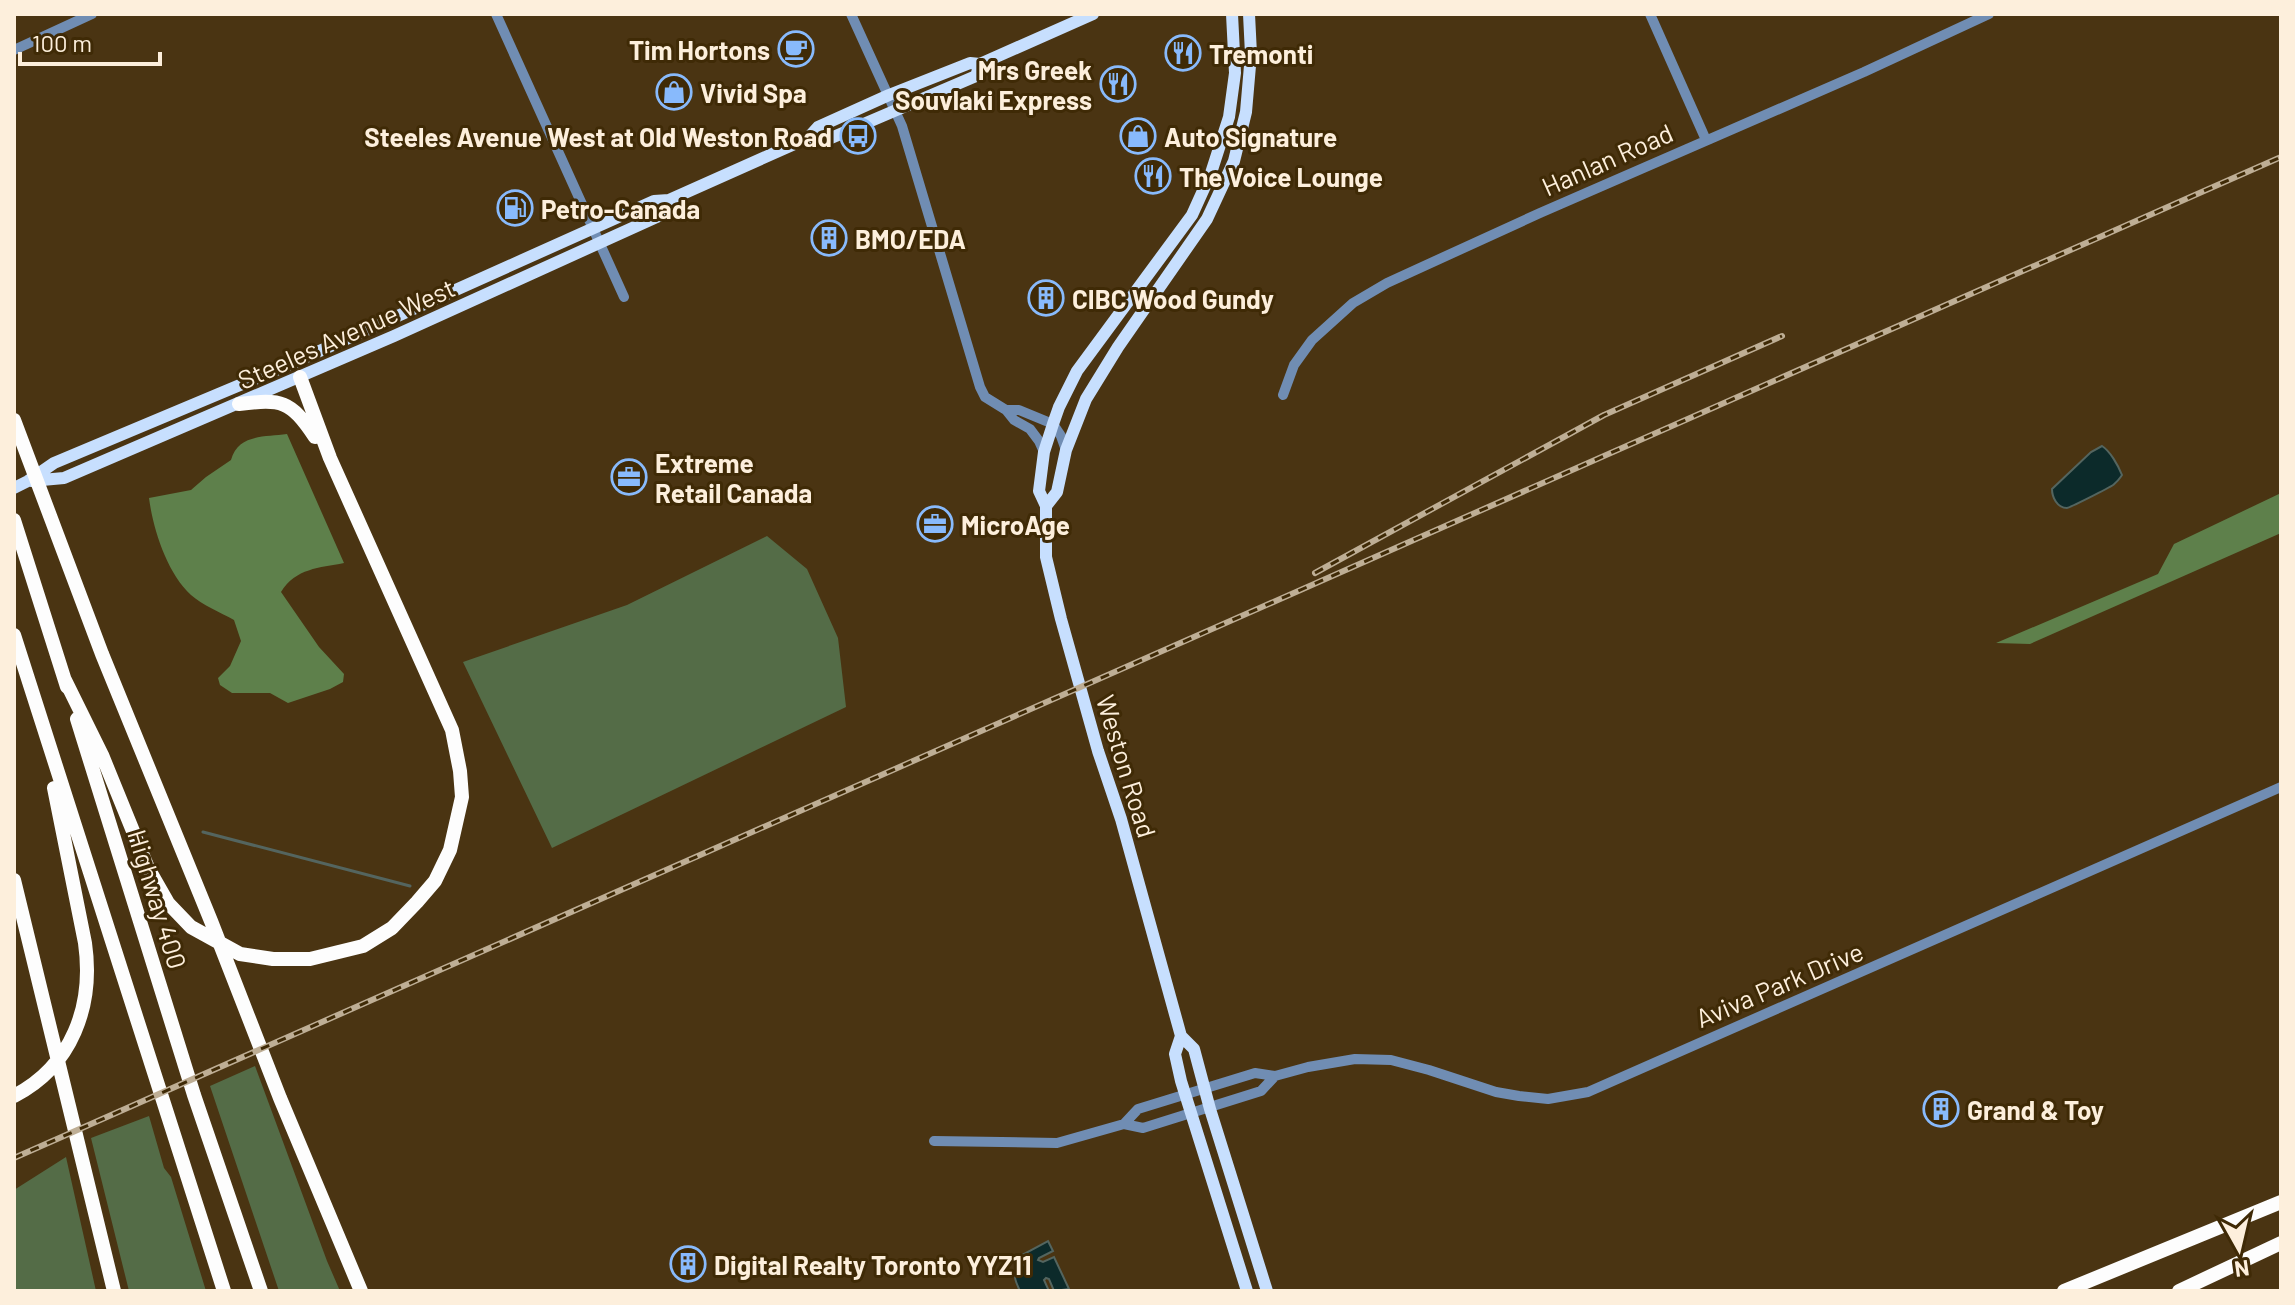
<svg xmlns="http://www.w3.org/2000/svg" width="2295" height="1305" viewBox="0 0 2295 1305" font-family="Barlow,sans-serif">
	<rect width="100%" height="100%" fill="#4a3412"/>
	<path fill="#546c47" d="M767,536L807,569L838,638L846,707L552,848L463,662L627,605Z
		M255,1066L327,1261L340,1291H279L210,1086Z
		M149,1116L164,1168L171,1177L206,1291H129L91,1138Z
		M66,1157L96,1291H14V1190Z"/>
	<path fill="#5e804b" d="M287,434L344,563C319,568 296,568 281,592L319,647L344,674L343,682L330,689L288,703L270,693H232L220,685L218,678L230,666L241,641L234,620C220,612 202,605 191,595C167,573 153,529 149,498L191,490L206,477L231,460C238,434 265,437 287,434Z
		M2281,493V533L2030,644L1996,643L2158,574L2174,544Z"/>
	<path fill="#0c2a2a" stroke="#54655f" stroke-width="2" d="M2102,446C2110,451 2118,465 2122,475C2118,481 2119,480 2113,485C2109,488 2069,508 2067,508C2057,508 2052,497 2052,489L2091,452Z
		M1048,1241L1053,1251L1039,1258L1038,1260L1043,1262L1054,1257L1069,1289L1054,1291L1049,1279L1046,1278L1044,1280L1049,1291H1020C1013,1276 1013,1277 1023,1265L1022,1255Z"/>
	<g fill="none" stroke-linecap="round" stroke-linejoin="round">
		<path stroke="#54655f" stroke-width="3" d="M203,832L410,886"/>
		<path stroke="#708db3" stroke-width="10" d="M496,14L624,297
			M851,14L902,126L980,387L985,397L1006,410L1014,420L1030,429L1039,441L1044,452
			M1650,14L1706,140
			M14,50L92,14
			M1283,395L1294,365L1312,340L1353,303L1387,283L1540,213L1864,72L1989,14
			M1006,410H1019L1053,424L1061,436L1066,450
			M1124,1124L1138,1109L1255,1073L1275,1076L1308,1067L1355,1059L1391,1060L1429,1070L1496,1092L1519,1096L1548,1099L1588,1092L2281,787
			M934,1141L1057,1143L1124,1124L1143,1128L1261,1091L1275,1076"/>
		<path stroke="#c7dffe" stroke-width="12" d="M1232,14L1235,73L1229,117L1211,173L1192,215L1077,371L1059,407L1053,424L1044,452L1039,491L1046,506V557L1061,619L1098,751L1121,819L1181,1036L1194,1049L1210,1109L1267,1291
			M808,138L824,141L976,76L980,64
			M31,481L64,478L394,336L661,215L669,200
			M14,488L28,481L54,463L295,362L654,201L669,200L808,138L818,127L889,95L970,63L980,64L1093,14
			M1046,506L1057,492L1066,450L1086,399L1118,347L1207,219L1234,161L1246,112L1251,54L1249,14
			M1181,1036L1175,1054L1181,1081L1247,1291"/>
		<path stroke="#fdfdfd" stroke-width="14" d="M239,404C282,399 290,400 315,437
			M14,420L102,654L211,921L280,1098L361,1291
			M14,520L67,687
			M14,635L224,1291
			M65,680L102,755L148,868L168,903L191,927L240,954L273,959H310L363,946L392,928L417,902L435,881L450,850L462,797L460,771L452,730L330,458L300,377
			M77,719L194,1095L261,1291
			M14,880L114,1291
			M14,1096C72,1066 94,1006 85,943L54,788
			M2064,1291L2281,1202
			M2179,1291L2281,1243"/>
		<defs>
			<path id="rail" d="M1315,573L1604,415L1782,336
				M14,1158L2281,157"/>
		</defs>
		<use href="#rail" stroke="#beae95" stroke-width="6"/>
		<use href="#rail" stroke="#3f2a06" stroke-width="3" stroke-dasharray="9" stroke-linecap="butt"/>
	</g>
	<defs>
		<symbol id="cafe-ring" viewBox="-11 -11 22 22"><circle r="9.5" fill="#3f2a06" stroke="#88bafc" stroke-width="1.5"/><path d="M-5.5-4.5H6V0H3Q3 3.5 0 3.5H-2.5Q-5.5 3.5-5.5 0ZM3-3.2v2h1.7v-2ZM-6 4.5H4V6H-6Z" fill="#88bafc"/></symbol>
		<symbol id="restaurant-ring" viewBox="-11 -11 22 22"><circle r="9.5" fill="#3f2a06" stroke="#88bafc" stroke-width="1.5"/><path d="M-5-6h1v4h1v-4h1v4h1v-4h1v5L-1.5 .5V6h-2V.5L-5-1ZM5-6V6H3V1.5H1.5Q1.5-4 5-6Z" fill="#88bafc"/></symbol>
		<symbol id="shop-ring" viewBox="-11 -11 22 22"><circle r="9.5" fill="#3f2a06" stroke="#88bafc" stroke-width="1.5"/><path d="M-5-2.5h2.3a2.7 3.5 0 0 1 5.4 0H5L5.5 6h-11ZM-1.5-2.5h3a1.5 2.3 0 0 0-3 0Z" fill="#88bafc"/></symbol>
		<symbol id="bus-ring" viewBox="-11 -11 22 22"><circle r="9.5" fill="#3f2a06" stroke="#88bafc" stroke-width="1.5"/><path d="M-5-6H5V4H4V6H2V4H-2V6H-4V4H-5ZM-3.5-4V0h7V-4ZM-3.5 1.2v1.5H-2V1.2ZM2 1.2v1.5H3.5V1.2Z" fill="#88bafc"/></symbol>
		<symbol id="fuel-ring" viewBox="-11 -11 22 22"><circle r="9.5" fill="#3f2a06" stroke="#88bafc" stroke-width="1.5"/><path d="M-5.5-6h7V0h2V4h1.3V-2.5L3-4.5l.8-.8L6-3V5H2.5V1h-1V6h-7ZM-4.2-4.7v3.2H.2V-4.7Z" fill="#88bafc"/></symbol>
		<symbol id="building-ring" viewBox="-11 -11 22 22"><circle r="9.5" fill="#3f2a06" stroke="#88bafc" stroke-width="1.5"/><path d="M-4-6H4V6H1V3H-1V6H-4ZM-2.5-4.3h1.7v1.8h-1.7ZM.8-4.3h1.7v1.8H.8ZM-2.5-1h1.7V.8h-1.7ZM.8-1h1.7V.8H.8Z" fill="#88bafc"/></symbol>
		<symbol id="office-ring" viewBox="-11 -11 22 22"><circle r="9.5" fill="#3f2a06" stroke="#88bafc" stroke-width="1.5"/><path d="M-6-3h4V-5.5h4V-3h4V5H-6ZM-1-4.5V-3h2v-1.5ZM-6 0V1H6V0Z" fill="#88bafc"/></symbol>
	</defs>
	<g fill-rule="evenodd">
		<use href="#cafe-ring" x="776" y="29" width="40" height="40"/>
		<use href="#restaurant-ring" x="1163" y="33" width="40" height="40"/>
		<use href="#restaurant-ring" x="1098" y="64" width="40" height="40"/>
		<use href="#shop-ring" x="654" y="72" width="40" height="40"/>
		<use href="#bus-ring" x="838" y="116" width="40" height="40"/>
		<use href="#shop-ring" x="1118" y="116" width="40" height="40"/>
		<use href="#restaurant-ring" x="1133" y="156" width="40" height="40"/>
		<use href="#fuel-ring" x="495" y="188" width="40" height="40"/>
		<use href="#building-ring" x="809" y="218" width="40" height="40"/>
		<use href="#building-ring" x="1026" y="278" width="40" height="40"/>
		<use href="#office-ring" x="609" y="457" width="40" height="40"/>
		<use href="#office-ring" x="915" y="504" width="40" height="40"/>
		<use href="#building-ring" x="1921" y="1089" width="40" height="40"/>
		<use href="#building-ring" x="668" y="1244" width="40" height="40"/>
	</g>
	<g text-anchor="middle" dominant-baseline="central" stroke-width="6" stroke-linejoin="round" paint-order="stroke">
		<g font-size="26" font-weight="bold" fill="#fdefdc" stroke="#3f2a06" text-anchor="start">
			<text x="770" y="49" text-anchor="end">Tim Hortons</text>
			<text x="1209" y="53">Tremonti</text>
			<text x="1092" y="69" text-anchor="end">Mrs Greek<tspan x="1092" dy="30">Souvlaki Express</tspan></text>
			<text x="700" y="92">Vivid Spa</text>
			<text x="832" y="136" text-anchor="end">Steeles Avenue West at Old Weston Road</text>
			<text x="1164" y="136">Auto Signature</text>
			<text x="1179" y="176">The Voice Lounge</text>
			<text x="541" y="208">Petro-Canada</text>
			<text x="855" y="238">BMO/EDA</text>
			<text x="1072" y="298">CIBC Wood Gundy</text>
			<text x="655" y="462">Extreme<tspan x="655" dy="30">Retail Canada</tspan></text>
			<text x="961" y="524">MicroAge</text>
			<text x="1967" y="1109">Grand &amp; Toy</text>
			<text x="714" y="1264">Digital Realty Toronto YYZ11</text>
		</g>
		<g font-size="26" fill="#fdefdc" stroke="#3f2a06">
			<text transform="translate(1607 159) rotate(-24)">Hanlan Road</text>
			<text transform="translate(346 333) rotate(-24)">Steeles Avenue West</text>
			<text transform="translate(1127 766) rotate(73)">Weston Road</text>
			<text transform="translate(158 899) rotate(73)">Highway 400</text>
			<text transform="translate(1779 984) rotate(-23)">Aviva Park Drive</text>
		</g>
	</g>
	<rect width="2295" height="1305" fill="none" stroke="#fdefdc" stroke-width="32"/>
	<g transform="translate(2239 1249) rotate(172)" stroke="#3f2a06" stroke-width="6" paint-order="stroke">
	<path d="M0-6L14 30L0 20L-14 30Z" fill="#fdefdc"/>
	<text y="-12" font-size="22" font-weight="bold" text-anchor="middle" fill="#fdefdc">N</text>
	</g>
	<path d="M20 52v12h140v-12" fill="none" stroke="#fdefdc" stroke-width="4"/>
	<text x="32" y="52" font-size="24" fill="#fdefdc" stroke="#3f2a06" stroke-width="6" paint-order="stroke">100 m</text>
</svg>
